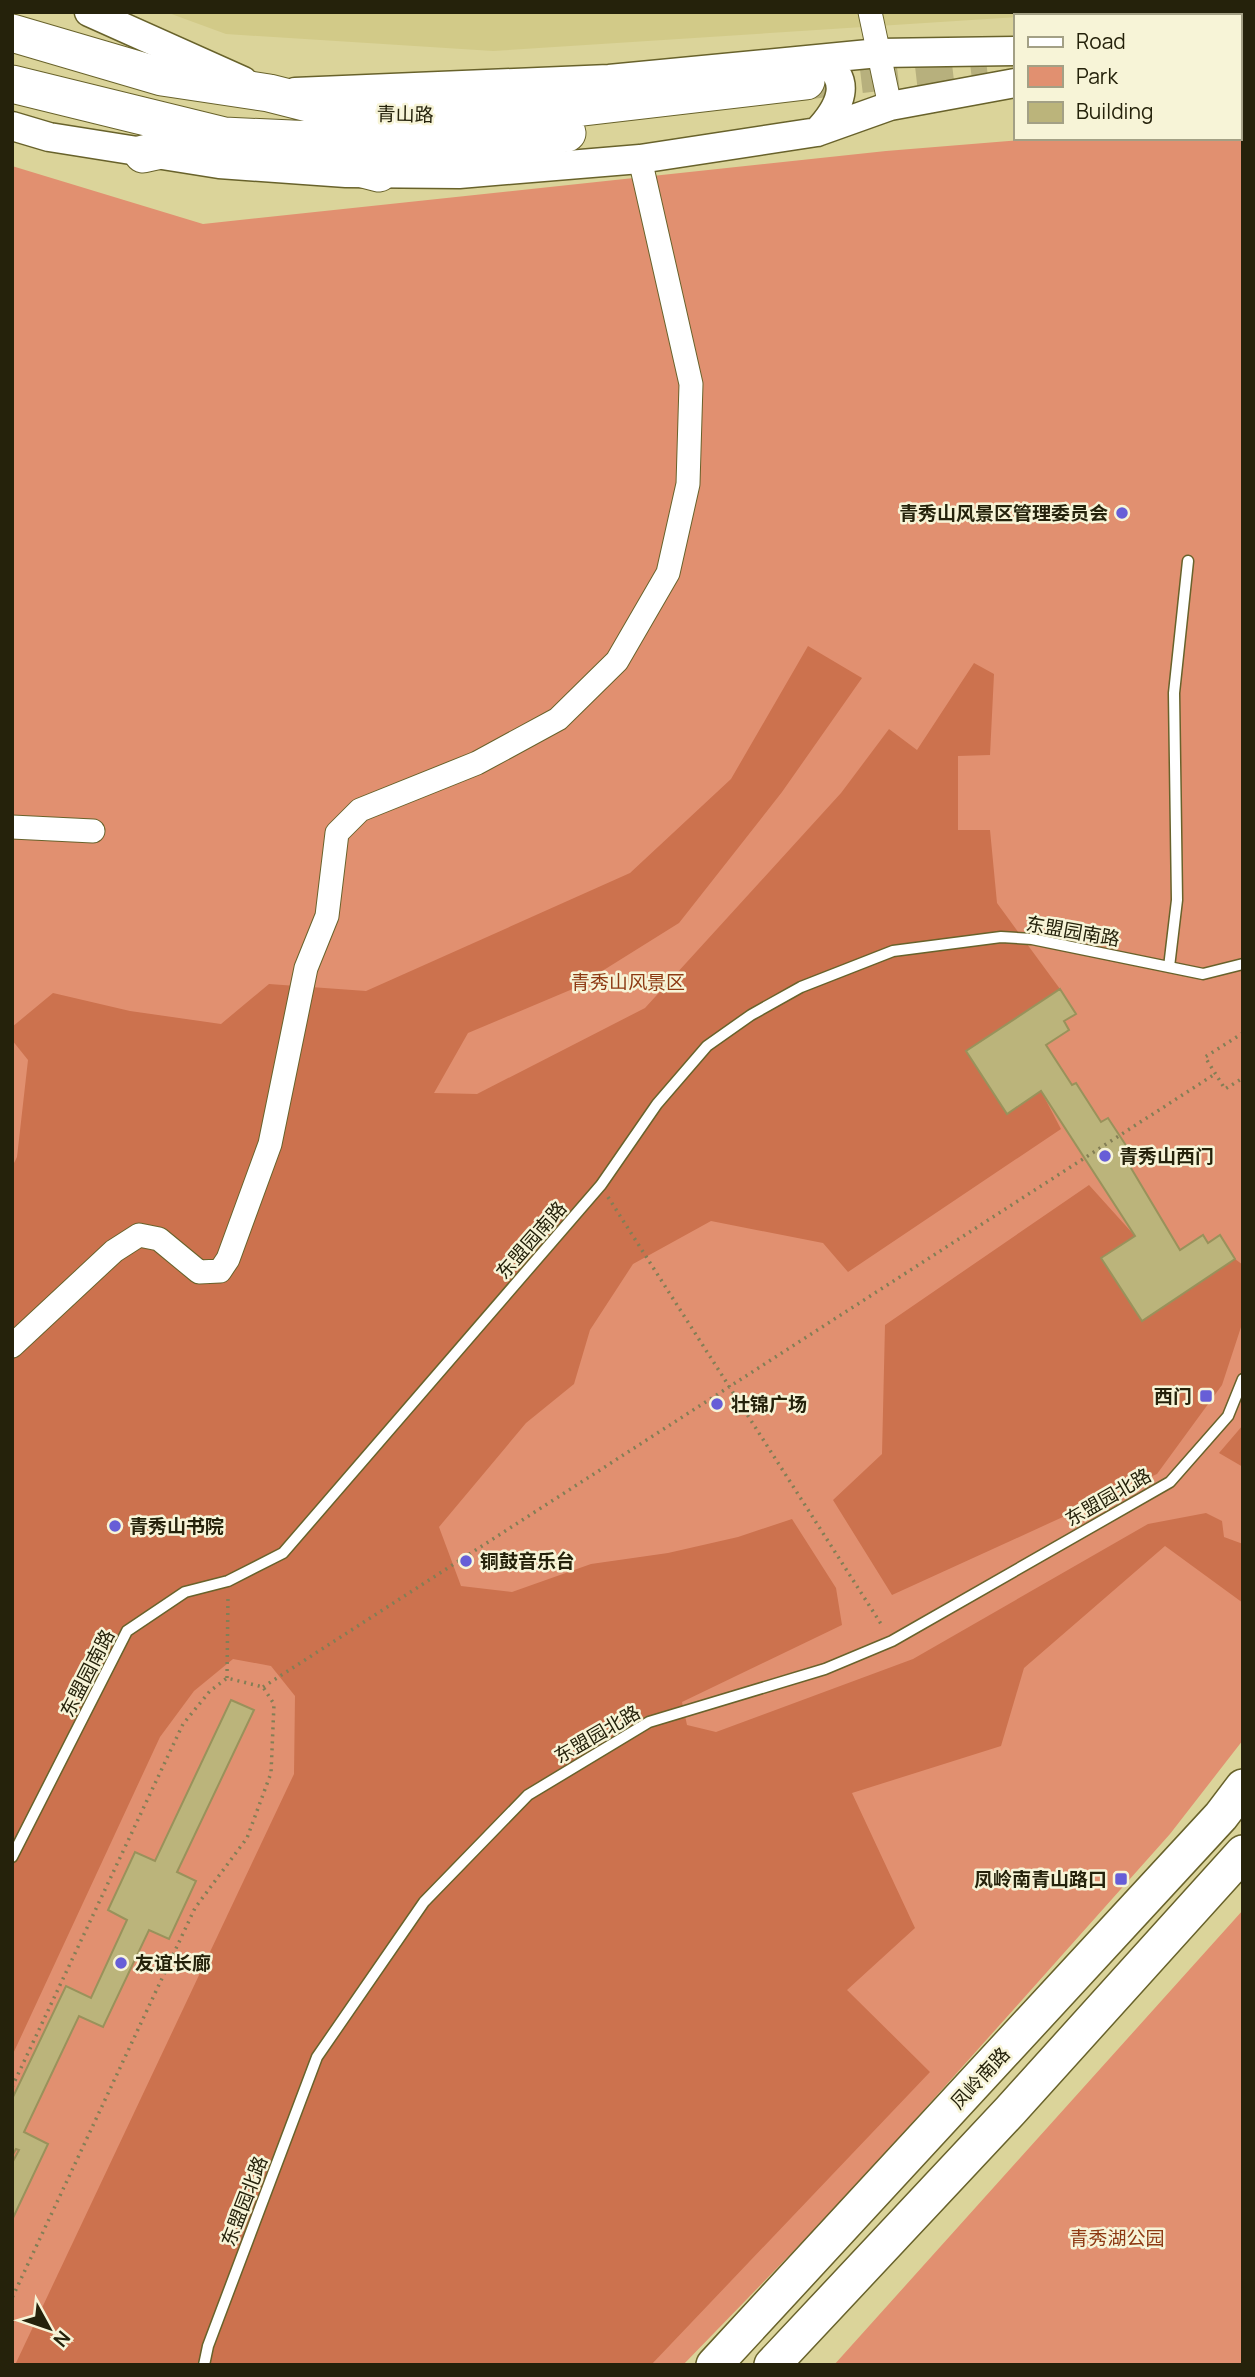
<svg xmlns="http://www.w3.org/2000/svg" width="1255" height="2377" viewBox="0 0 1255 2377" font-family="Manrope,'Noto Sans SC',sans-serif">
	<rect width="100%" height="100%" fill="#dbd49a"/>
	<path fill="#d2ca88" d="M166,12H1096L493,51L226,34Z"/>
	<path fill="#e19070" d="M1239,123H1243V1740L1170,1834L848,2195L683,2365H12V166L203,224L886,151L1045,138H1239Z
		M1243,1910V2365H834Z"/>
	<path fill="#cc724e" d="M808,646L862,678L782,792L679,923L575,988L468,1033L434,1093L477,1094L645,1008L841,793L889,729L917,750L974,663L994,674L990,755L958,756V830H990L997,903L1060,989L966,1051L1007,1114L1041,1091L1061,1129L848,1272L823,1243L711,1221L633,1264L590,1330L574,1384L526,1423L439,1527L461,1586L512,1592L591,1564L668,1553L738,1537L792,1519L836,1588L842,1625L682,1702L687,1725L716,1732L913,1659L1148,1524L1206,1513L1222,1521L1224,1537L1243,1544V1603L1165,1546L1024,1668L1001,1746L852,1793L915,1928L847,1990L930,2072L651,2365H15L294,1774L295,1696L271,1666L233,1659L194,1691L160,1737L12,2056V1167L17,1157L28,1060L12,1040V1027L53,993L130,1011L221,1024L269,984L366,991L630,873L731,779Z
		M1089,1185L1135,1236L1101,1258L1141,1320L1235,1259L1243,1265V1321L1222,1385L1157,1474L892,1595L833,1500L882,1454L885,1325Z
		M1243,1425V1467L1219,1453Z"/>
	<path fill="#bbb47b" stroke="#99925b" stroke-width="2" d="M1060,989L1076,1014L1064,1021L1069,1030L1046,1045L1072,1085L1076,1083L1101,1122L1108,1118L1131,1153L1125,1158L1180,1250L1203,1235L1208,1243L1220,1235L1235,1259L1142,1321L1101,1258L1135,1236L1041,1091L1007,1114L966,1051Z
		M231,1700L254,1710L177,1872L196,1881L169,1939L149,1930L103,2027L79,2016L24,2132L48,2144L12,2220V2163L19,2150L16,2149L12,2156V2099L66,1986L91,1998L127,1920L108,1910L135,1852L155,1861Z"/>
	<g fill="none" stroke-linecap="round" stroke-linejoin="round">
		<path stroke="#b7b07d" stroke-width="37" stroke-dasharray="37 18" stroke-linecap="butt" d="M806,81L986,60"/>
		<defs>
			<path id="service" d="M1169,967L1177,900L1174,693L1188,561
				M12,1857L127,1631L185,1592L228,1581L283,1553L601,1185L657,1104L707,1046L751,1015L801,987L893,951L1001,937L1032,939L1203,974L1243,964
				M204,2365L208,2346L317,2057L424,1902L528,1795L649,1722L825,1669L892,1641L1170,1482L1228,1416L1243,1379"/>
			<path id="minor" d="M870,12L890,106
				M12,827L93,831
				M12,1346L114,1251L139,1235L159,1239L199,1272L220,1271L228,1259L270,1144L306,968L327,916L337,833L360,810L477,763L558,719L617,661L668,573L688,484L691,384L640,159"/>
			<path id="tertiary" d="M89,12L243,81
				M1239,42H1243
				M817,59C857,77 839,109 817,132
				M1239,75H1243
				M295,92L609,79L879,53L1015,51
				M12,126L49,137L219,164L346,173L459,174L640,159L817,132L890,106L1015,83"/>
			<path id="primary" d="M714,2365L1221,1816L1243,1787
				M772,2365L1010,2111L1243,1853"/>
			<path id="trunk" d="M12,33L162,77L269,93L348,113L541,112L806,81
				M12,84L224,136L447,146L567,133
				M143,154L211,139
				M313,156L379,173"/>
		</defs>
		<use href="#service" stroke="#68622b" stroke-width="13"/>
		<use href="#minor" stroke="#68622b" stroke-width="25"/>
		<use href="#tertiary" stroke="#68622b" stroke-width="31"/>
		<use href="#primary" stroke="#68622b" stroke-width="38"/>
		<use href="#trunk" stroke="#68622b" stroke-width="39"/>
		<path stroke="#837e55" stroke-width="3.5" stroke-dasharray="2 5" stroke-linecap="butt" d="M1243,1033L1205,1057L1225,1089L1243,1078
			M608,1197L883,1627
			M227,1678L228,1596
			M263,1687L1215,1074
			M12,2087L183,1724L210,1691L227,1678L263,1687L274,1704L271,1773L247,1838L195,1908L12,2298"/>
		<use href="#service" stroke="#fff" stroke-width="10"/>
		<use href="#minor" stroke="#fff" stroke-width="23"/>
		<use href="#tertiary" stroke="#fff" stroke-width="28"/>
		<use href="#primary" stroke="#fff" stroke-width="35"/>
		<use href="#trunk" stroke="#fff" stroke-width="37"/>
	</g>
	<g fill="#675ed7" stroke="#f7f4d7" stroke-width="2.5">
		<circle cx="1122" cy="513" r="7"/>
		<circle cx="1105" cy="1156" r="7"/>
		<rect x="1199" y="1389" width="14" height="14" rx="3.5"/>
		<circle cx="717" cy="1404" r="7"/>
		<circle cx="115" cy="1526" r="7"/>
		<circle cx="466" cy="1561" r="7"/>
		<rect x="1114" y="1872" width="14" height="14" rx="3.5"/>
		<circle cx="121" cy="1963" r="7"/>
	</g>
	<g text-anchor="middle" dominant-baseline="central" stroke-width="5" stroke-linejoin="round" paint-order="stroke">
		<g font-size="19" fill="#25220b" stroke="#f7f4d7">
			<text transform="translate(405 114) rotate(1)">青山路</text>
			<text transform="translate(1073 931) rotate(10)">东盟园南路</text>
			<text transform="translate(531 1240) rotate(-49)">东盟园南路</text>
			<text transform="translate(1108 1497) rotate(-30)">东盟园北路</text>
			<text transform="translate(87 1673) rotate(-63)">东盟园南路</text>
			<text transform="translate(597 1734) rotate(-30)">东盟园北路</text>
			<text transform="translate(980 2078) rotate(-47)">凤岭南路</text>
			<text transform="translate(244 2201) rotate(-69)">东盟园北路</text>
		</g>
		<g font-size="19" font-weight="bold" fill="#25220b" stroke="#f7f4d7" text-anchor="start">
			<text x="1108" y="513" text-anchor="end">青秀山风景区管理委员会</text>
			<text x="1119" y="1156">青秀山西门</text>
			<text x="1192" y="1396" text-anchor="end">西门</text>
			<text x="731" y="1404">壮锦广场</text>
			<text x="129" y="1526">青秀山书院</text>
			<text x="480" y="1561">铜鼓音乐台</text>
			<text x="1107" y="1879" text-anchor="end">凤岭南青山路口</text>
			<text x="135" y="1963">友谊长廊</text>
		</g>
		<g font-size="19" fill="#8d3912" stroke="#f7f4d7">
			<text x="628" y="982">青秀山风景区</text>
			<text x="1117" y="2238">青秀湖公园</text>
		</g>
	</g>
	<rect width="1255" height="2377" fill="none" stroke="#25220b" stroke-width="28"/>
	<rect x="1014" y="14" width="228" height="126" fill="#f7f4d7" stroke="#a3a085" stroke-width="2"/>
	<rect x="1028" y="37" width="35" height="10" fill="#ffffff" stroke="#a3a085" stroke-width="2"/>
	<text x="1076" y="49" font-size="21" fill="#25220b">Road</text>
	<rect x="1028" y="66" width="35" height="21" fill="#e19070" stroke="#a3a085" stroke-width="2"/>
	<text x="1076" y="84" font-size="21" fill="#25220b">Park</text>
	<rect x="1028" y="102" width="35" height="21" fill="#bbb47b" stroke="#a3a085" stroke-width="2"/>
	<text x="1076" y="119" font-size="21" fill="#25220b">Building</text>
	<g transform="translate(49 2328) rotate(130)" stroke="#f7f4d7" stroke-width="5" paint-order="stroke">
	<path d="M0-5L12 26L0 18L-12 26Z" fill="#25220b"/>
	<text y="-10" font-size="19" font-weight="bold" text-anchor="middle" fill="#25220b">N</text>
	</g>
</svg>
